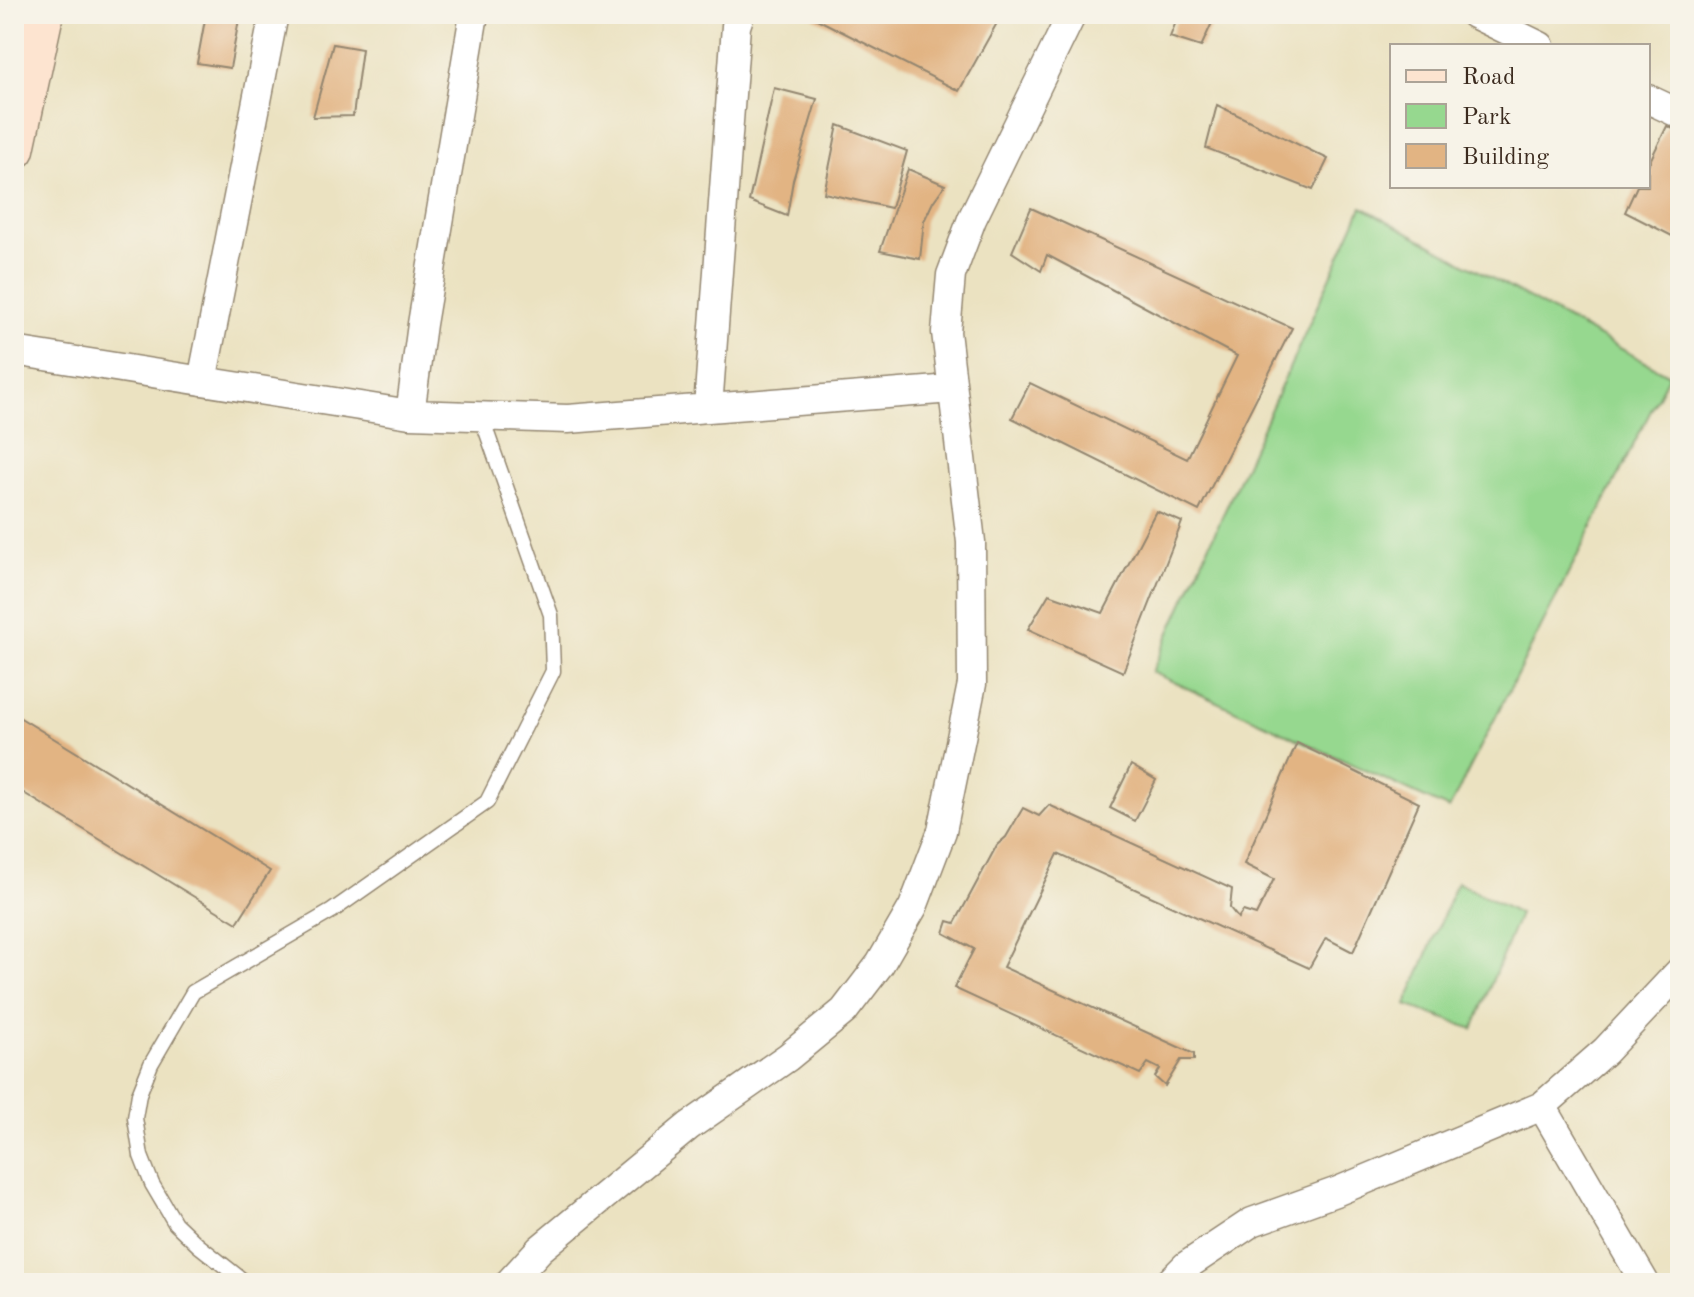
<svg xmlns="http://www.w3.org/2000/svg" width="1694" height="1297" viewBox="0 0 1694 1297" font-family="'Old Standard TT',serif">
	<rect width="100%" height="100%" fill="#f7f3e8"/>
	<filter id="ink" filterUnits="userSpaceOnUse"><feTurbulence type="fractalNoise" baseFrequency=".0125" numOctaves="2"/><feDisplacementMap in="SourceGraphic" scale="16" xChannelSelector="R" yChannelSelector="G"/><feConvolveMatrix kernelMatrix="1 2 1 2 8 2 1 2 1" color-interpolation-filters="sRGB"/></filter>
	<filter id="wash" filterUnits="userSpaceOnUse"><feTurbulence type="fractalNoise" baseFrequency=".006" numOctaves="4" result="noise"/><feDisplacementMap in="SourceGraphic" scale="32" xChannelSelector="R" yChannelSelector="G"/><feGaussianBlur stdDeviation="1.8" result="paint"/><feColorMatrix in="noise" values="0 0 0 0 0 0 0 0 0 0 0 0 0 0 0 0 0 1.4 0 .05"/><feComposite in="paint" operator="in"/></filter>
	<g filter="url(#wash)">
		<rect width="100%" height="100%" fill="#ebe2c1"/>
		<path fill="#96d88f" stroke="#688156" stroke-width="2" d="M1362,207L1669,375L1449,809L1152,672Z
			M1457,882L1519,914L1473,1029L1406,1005Z"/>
		<g id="blocks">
			<path fill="#e2b483" d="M206,14H240L230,68L197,63Z
				M807,14H1002L959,91Z
				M1179,14H1216L1201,47L1170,37Z
				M333,44L362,49L353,116L313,117Z
				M774,88L817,99L793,180L787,216L749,201Z
				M1217,105L1328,159L1313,190L1206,148Z
				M838,125L907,151L891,208L824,193Z
				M1667,126L1680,132V240L1625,212L1637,186H1648V165Z
				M908,169L945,185L933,202L924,221L920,259L880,251Z
				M1031,208L1292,328L1199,511L1012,418L1030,383L1187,459L1237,356L1047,255L1041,271L1012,252Z
				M1156,511L1182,522L1123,672L1028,629L1049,594L1103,613Z
				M14,714L270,871L237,923L14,787Z
				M1297,743L1419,803L1353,952L1326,938L1309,968L1058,854L1003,967L1194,1054V1060H1181L1165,1086L1155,1077L1160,1069L1148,1063L1140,1074L954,988L974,949L944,933L948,921L955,923L997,845L1006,837L1023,808L1039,816L1049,805L1232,889L1230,908L1238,918L1243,911L1256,915L1274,879L1244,864Z
				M1131,765L1156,780L1135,821L1110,808Z"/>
		</g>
	</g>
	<g filter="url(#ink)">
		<use href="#blocks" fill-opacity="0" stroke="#938670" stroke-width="2"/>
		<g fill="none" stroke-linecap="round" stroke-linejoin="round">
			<defs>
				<path id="lane" d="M246,1283L198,1245L175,1223L152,1184L141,1156L135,1118L139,1094L151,1064L193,992L332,911L487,802L553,671L551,615L481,416"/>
				<path id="street" d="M1474,14L1540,46
					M1648,99L1680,114
					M14,351L410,414L568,419L952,389
					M202,381L274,14
					M708,408L736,26L740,14
					M410,414L422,324L474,14
					M1542,1106L1645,1283
					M509,1283L540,1249L689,1126L788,1057L844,1011L880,964L913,907L942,831L972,684L971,542L946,332L951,275L972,219L1072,14
					M1169,1283L1186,1266L1252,1222L1338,1191L1542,1106L1605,1051L1680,971"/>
				<path id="secondary" d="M14,149L43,14"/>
			</defs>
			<use href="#lane" stroke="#938670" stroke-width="17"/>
			<use href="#street" stroke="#938670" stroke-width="31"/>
			<use href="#secondary" stroke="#938670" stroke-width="43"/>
			<use href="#lane" stroke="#fff" stroke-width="14"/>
			<use href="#street" stroke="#fff" stroke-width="28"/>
			<use href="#secondary" stroke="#fde4d0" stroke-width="40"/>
		</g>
	</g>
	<rect width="1694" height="1297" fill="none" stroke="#f7f3e8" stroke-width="48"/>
	<rect x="1390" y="44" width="260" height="144" fill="#f7f3e8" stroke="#aca397" stroke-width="2"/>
	<rect x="1406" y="70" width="40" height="12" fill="#fde4d0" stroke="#aca397" stroke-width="2"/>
	<text x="1462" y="84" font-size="24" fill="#3b2a1e">Road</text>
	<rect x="1406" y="104" width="40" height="24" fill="#96d88f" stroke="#aca397" stroke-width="2"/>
	<text x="1462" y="124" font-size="24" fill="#3b2a1e">Park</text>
	<rect x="1406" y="144" width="40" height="24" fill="#e2b483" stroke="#aca397" stroke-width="2"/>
	<text x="1462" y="164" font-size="24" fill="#3b2a1e">Building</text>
</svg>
